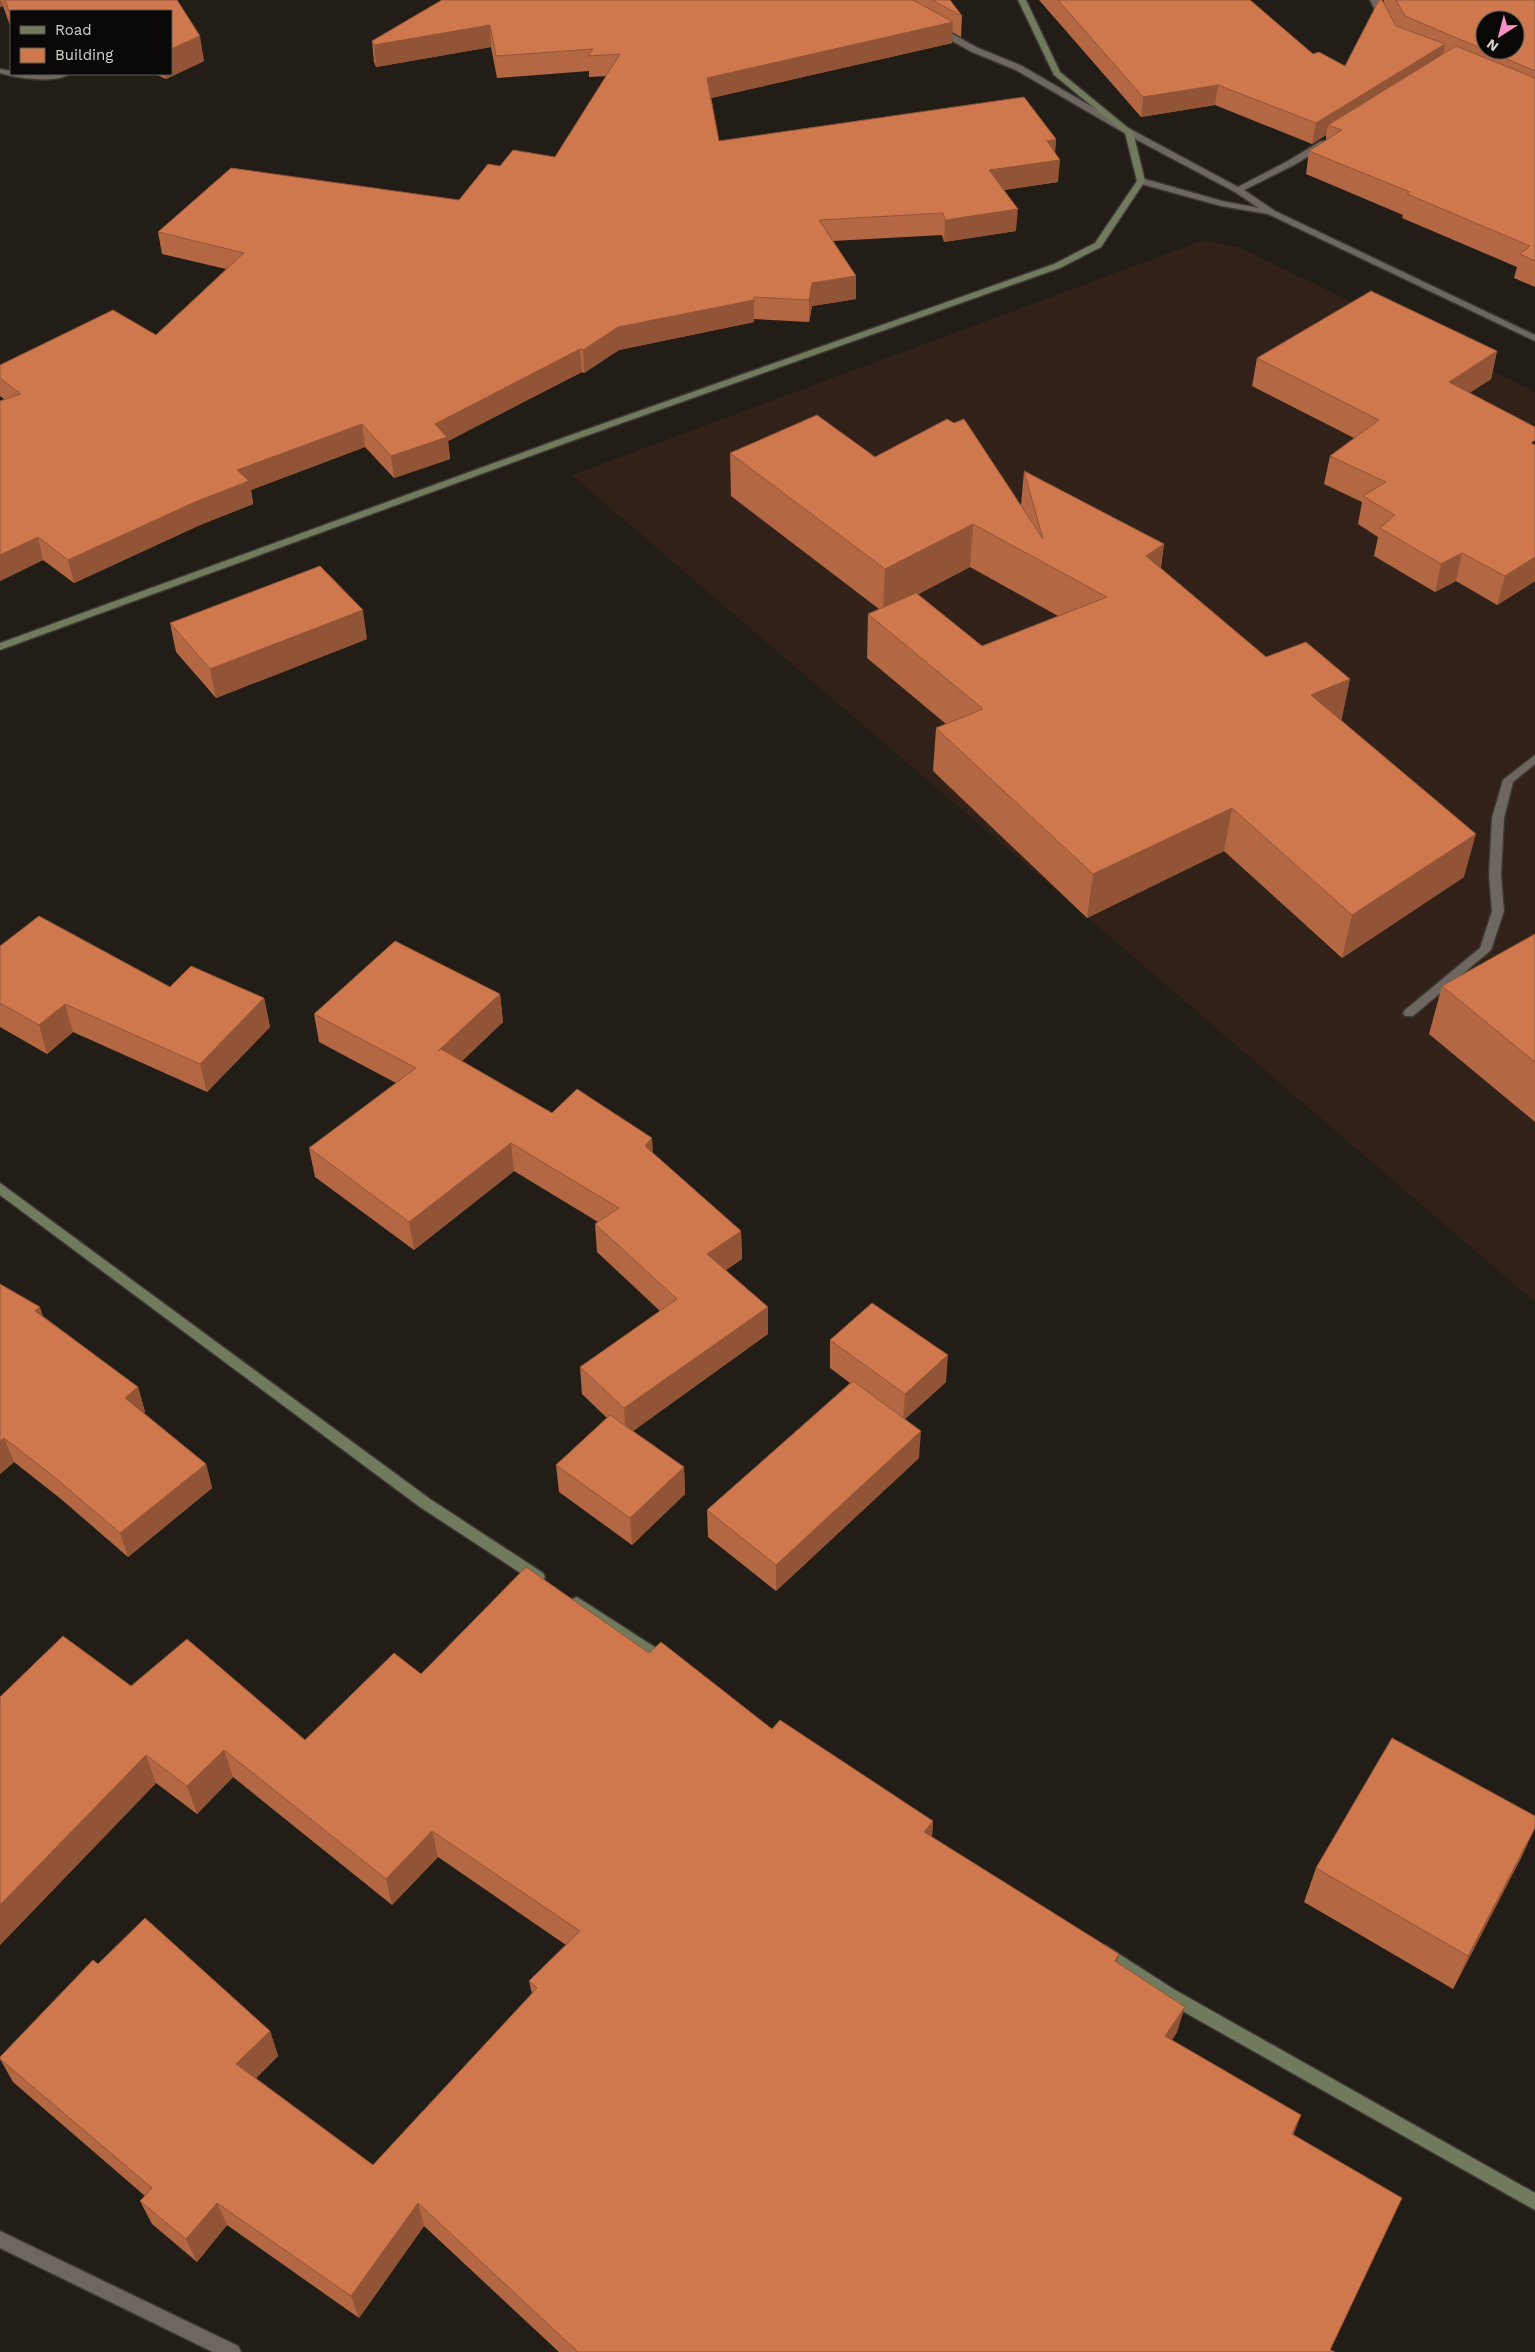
<svg xmlns="http://www.w3.org/2000/svg" width="1535" height="2352" viewBox="0 0 1535 2352" font-family="'Work Sans',sans-serif">
	<rect width="100%" height="100%" fill="#231d17"/>
	<path fill="#312119" d="M1204,240L1241,248L1535,392V1302L572,475Z"/>
	<g fill="none" stroke-linecap="round" stroke-linejoin="round">
		<defs>
			<path id="lane" d="M1535,755V764L1513,782L1504,818L1501,875L1504,911L1491,950L1413,1016H1405L1403,1013L1405,1010L1480,948L1492,911L1489,875L1492,818L1503,780Z"/>
			<path id="street" d="M1370,0H1378L1388,19L1387,21H1381Z
				M934,27H940L978,48L1022,66L1132,130L1238,187L1288,161L1321,141H1327V145L1294,165L1244,190L1275,211L1535,335V341L1268,214L1221,206L1138,183L1137,181L1141,178L1222,201L1259,208L1235,192L1126,134L1016,70L972,52L934,31Z
				M0,69L11,71V74H69C55,84 16,78 0,73Z
				M0,2231L238,2346L241,2352H213L0,2248Z"/>
			<path id="secondary" d="M1018,0H1026L1060,72L1133,132L1145,181L1101,247L1060,268L577,439L0,650V643L571,435L1054,264L1095,243L1137,181L1125,133L1054,75Z
				M0,1183L430,1499L543,1573L545,1577L543,1581L538,1583L533,1581L420,1507L0,1195Z
				M577,1597L670,1657L672,1661L670,1665L665,1667L660,1665L572,1607L570,1603L572,1599Z
				M1105,1945L1175,1990L1535,2193V2210L1163,2000L1099,1957L1097,1952L1099,1947Z"/>
		</defs>
		<use href="#lane" stroke="#3c3734" stroke-width="3"/>
		<use href="#street" stroke="#3c3734" stroke-width="3"/>
		<use href="#secondary" stroke="#3c3734" stroke-width="3"/>
		<use href="#lane" fill="#6e6760" fill-rule="evenodd"/>
		<use href="#street" fill="#6e6760" fill-rule="evenodd"/>
		<use href="#secondary" fill="#717a5d" fill-rule="evenodd"/>
	</g>
	<path fill="#b36742" fill-rule="evenodd" d="M0,0H177L204,61L166,79L155,74H171V11H11V28L3,6L0,7Z
		M442,0H950L962,16L961,37L952,32V43L711,98L719,141L1056,139L1055,153L1058,182L1004,190L1016,231L944,242L942,235L833,241L856,276V299L812,306L809,322L754,319V322L619,350L584,373L582,372L448,441L450,459L394,478L365,447L251,490L253,504L200,525L74,583L43,560L0,581V401L4,399L0,396V365L156,335L226,269L162,254L158,232L459,200L500,166L555,157L607,76L589,77V71L497,78L491,47L376,67L374,62L372,41Z
		M1039,0H1250L1313,54L1345,66L1383,3L1384,0H1535V287L1514,278L1517,267L1402,218L1403,215L1306,174L1309,151L1326,141V135L1312,144L1215,105L1141,117ZM1485,20L1515,50H1485Z
		M1497,351L1491,379L1469,393L1535,581L1497,605L1456,581L1435,592L1374,556L1378,537L1358,524L1362,502L1324,484L1330,456L1354,438L1252,386L1257,358Z
		M730,453L875,457L1021,505L1024,471L1164,544L1161,568L1341,720L1464,877L1342,958L1224,851L1087,918L933,771L936,728L946,724L867,658L868,614L879,609L731,496ZM970,567L1058,616L982,646L918,594Z
		M170,623L367,639L216,698L176,652Z
		M1535,934V1122L1429,1034L1442,986Z
		M0,946L170,987L264,998L270,1027L207,1092L73,1032L47,1054L0,1027Z
		M500,994L503,1022L462,1061L552,1113L653,1153L741,1231L742,1259L726,1270L768,1334L633,1431L684,1467L685,1494L632,1545L559,1492L556,1465L607,1418L582,1394L580,1367L660,1311L597,1252L595,1224L598,1222L514,1171L414,1250L315,1177L309,1148L396,1083L319,1042L314,1014Z
		M0,1284L138,1387L145,1412L144,1413L206,1464L212,1488L128,1557L61,1499L14,1462L0,1474Z
		M830,1340L946,1382L905,1419L919,1458L776,1591L708,1537L707,1510L850,1383L830,1368Z
		M649,1653L772,1729L933,1821L932,1837L1119,1954L1117,1963L1177,2032L1172,2040L1294,2135L1330,2350L1335,2352H559L424,2226L359,2318L227,2225L197,2262L152,2224L140,2201L145,2196L13,2082L0,2059V2057L98,1964L270,2031L278,2056L256,2078L373,2165L532,1994L529,1981L566,1945L438,1857L392,1905L233,1777L197,1814L156,1783L0,1945V1697L131,1686L305,1740L421,1674Z
		M1523,1854L1453,1989L1304,1902L1316,1868Z"/>
	<path fill="#925436" d="M0,0H1L3,6L0,7Z
		M953,22L952,43L707,99V78Z
		M490,25L491,47L376,67L374,45Z
		M200,36L204,61L166,79L165,74H171V49Z
		M1445,44L1441,64L1328,125L1326,135L1312,144L1316,123Z
		M1218,85L1215,105L1141,117L1143,97Z
		M1056,139L1054,161L1047,141Z
		M1060,160L1058,182L988,192L989,170Z
		M1018,209L1016,231L944,242L945,220Z
		M856,276V299L812,306L809,322V300L812,283Z
		M754,300V322L619,350L584,373L583,350L618,327Z
		M580,349L582,372L448,441L450,459L394,478L391,456L435,424Z
		M1497,351L1491,379L1443,410L1449,382Z
		M362,424L365,447L251,490L253,504L200,525L74,583L68,560L237,470Z
		M973,524L970,567L883,613L885,569Z
		M38,537L43,560L0,581V555Z
		M1164,544L1158,587L1146,556Z
		M1462,553L1456,581L1435,592L1441,564Z
		M1535,557V581L1497,605L1505,576Z
		M363,610L367,639L216,698L210,669Z
		M1350,679L1341,723L1311,695Z
		M1232,808L1224,851L1087,918L1093,874Z
		M1476,834L1464,877L1342,958L1352,915Z
		M500,994L503,1022L442,1080L438,1051Z
		M264,998L270,1027L207,1092L200,1064Z
		M65,1004L73,1032L47,1054L39,1025Z
		M652,1138L654,1166L645,1146Z
		M511,1143L514,1171L414,1250L409,1222Z
		M741,1231L742,1259L708,1282L707,1254Z
		M40,1307L48,1332L35,1311Z
		M768,1307V1334L626,1436L624,1408Z
		M948,1355L946,1382L903,1421L905,1394Z
		M138,1387L145,1412L133,1423L125,1398Z
		M921,1431L919,1458L776,1591V1565Z
		M4,1438L14,1462L0,1474V1441Z
		M206,1464L212,1488L128,1557L120,1533Z
		M684,1467L685,1494L632,1545L630,1518Z
		M224,1750L233,1777L197,1814L187,1786Z
		M146,1755L156,1783L0,1945V1905Z
		M933,1821L931,1848L924,1832Z
		M1535,1828L1523,1854L1453,1989L1468,1956Z
		M432,1831L438,1857L392,1905L386,1879Z
		M1119,1954L1113,1980L1115,1961Z
		M1185,2007L1177,2032L1158,2060L1165,2036Z
		M270,2031L278,2056L246,2088L236,2064Z
		M1301,2115L1292,2139V2134Z
		M217,2203L227,2225L197,2262L186,2239Z
		M418,2203L424,2226L359,2318L351,2296Z"/>
	<path fill="#d0784d" stroke="#925436" d="M5,0H177L200,36L171,49V11H11V17Z
		M442,0H913L953,22L707,78L719,141L1024,97L1056,139L1047,141L1060,160L989,170L1018,209L945,220L943,213L819,220L856,276L812,283L809,300L754,297V300L618,327L583,350L580,349L435,424L447,437L391,456L362,424L237,470L249,481L195,502L68,560L38,537L0,555V401L21,394L0,378V365L113,310L156,335L244,253L158,232L231,168L459,200L488,164L500,166L513,150L555,157L620,54L588,56L593,49L496,56L490,25L374,45L372,41Z
		M932,0H950L962,16Z
		M1058,0H1250L1313,54L1319,52L1345,66L1379,0H1382L1396,26L1445,44L1316,123L1218,85L1143,97Z
		M1396,0H1535V71L1486,50H1515V20H1485V50L1405,16Z
		M1456,46L1535,78V261L1520,254L1530,246L1407,194L1410,192L1309,151L1342,130L1328,125Z
		M1371,291L1497,351L1449,382L1535,427V440L1531,443L1535,445V557L1505,576L1462,553L1441,564L1380,528L1395,515L1363,496L1386,482L1330,456L1379,420L1257,358Z
		M817,415L875,457L947,419L954,423L964,419L1043,539L1024,471L1164,544L1146,556L1266,657L1306,642L1350,679L1311,695L1476,834L1352,915L1232,808L1093,874L936,728L983,709L868,614L916,593L982,646L1107,597L973,524L885,569L730,453Z
		M320,566L363,610L210,669L170,623Z
		M39,916L170,987L191,966L264,998L200,1064L65,1004L39,1025L0,1003V946Z
		M1535,934V1062L1442,986Z
		M395,941L500,994L438,1051L441,1049L552,1113L577,1089L652,1138L645,1146L741,1231L707,1254L768,1307L624,1408L580,1367L677,1299L595,1224L619,1208L511,1143L409,1222L309,1148L416,1068L314,1014Z
		M0,1284L40,1307L35,1311L138,1387L125,1398L206,1464L120,1533L52,1475L4,1438L0,1441Z
		M872,1303L948,1355L905,1394L830,1340Z
		M853,1381L921,1431L776,1565L707,1510Z
		M610,1415L684,1467L630,1518L556,1465Z
		M526,1567L649,1653L661,1642L772,1729L780,1720L933,1821L924,1832L1119,1954L1115,1961L1185,2007L1165,2036L1301,2115L1292,2134L1402,2198L1330,2350L1335,2352H577V2351L418,2203L351,2296L217,2203L186,2239L140,2201L152,2188L0,2059V2057L93,1960L98,1964L145,1918L270,2031L236,2064L373,2165L537,1988L529,1981L580,1931L432,1831L386,1879L224,1750L187,1786L146,1755L0,1905V1697L63,1636L131,1686L187,1639L305,1740L394,1653L421,1674Z
		M1392,1738L1535,1816V1828L1468,1956L1316,1868Z"/>
	<rect x="10" y="10" width="162" height="65" fill="#0a0806" stroke="#5b5855"/>
	<rect x="20" y="26" width="25" height="8" fill="#717a5d" stroke="#5b5855"/>
	<text x="55" y="35" font-size="15" fill="#d4d0cc">Road</text>
	<rect x="20" y="48" width="25" height="15" fill="#d0784d" stroke="#5b5855"/>
	<text x="55" y="60" font-size="15" fill="#d4d0cc">Building</text>
	<g transform="translate(1500 35) rotate(216)"><circle r="24" fill="#0a0806" stroke="#5b5855"/>
	<path d="M0-4L9 19L0 12L-9 19Z" fill="#fc8fc3"/>
	<text y="-8" font-size="14" font-weight="bold" text-anchor="middle" fill="#d4d0cc">N</text>
	</g>
</svg>
